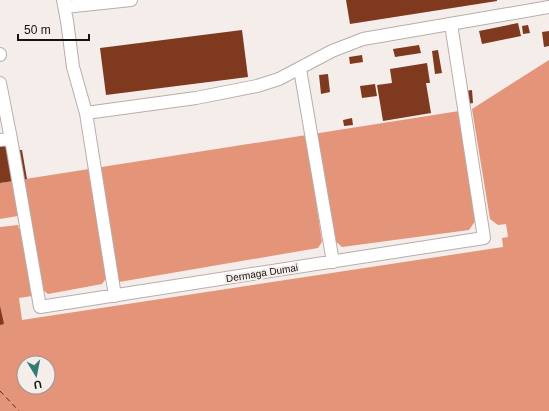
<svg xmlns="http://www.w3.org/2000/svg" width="549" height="411" viewBox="0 0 549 411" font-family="Arial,sans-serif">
	<rect width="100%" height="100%" fill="#f5edea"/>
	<path fill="#e49479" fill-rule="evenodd" d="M549,60V411H0V183L472,109ZM24,363H48V387H24Z"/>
	<path fill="#f5edea" d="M472,109L490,219L498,225L506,224L508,237L502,238L503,247L22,320L19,298L32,296L21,229H19L18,225L0,227V219L18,216L12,181L38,286L48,294L102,284L108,276L89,169L98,168L119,282L318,248L322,242L306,135L334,240L342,247L469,230L476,220L458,111Z"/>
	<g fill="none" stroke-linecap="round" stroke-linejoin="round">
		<path stroke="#552210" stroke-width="1" stroke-dasharray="5 4" stroke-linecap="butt" d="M0,391L19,411"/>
	</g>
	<path fill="#7f391f" d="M346,0H497V1L350,24Z
		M518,23L521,36L482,44L479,31Z
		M528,25L530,33L523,34L522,26Z
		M242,30L248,77L106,95L100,48Z
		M549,31V46L544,47L542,32Z
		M419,45L421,53L395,57L393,49Z
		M438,50L442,73L435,74L432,51Z
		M362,55L363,62L350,64L349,57Z
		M427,63L430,83H426L431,113L383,121L377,85L392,83L390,69Z
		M328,74L330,92L321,94L319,75Z
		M375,84L377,96L362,98L360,86Z
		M472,90L473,103L467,104L465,91Z
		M352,118L353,125L344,126L343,120Z
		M15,144L16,150H22L27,179L0,183V146Z
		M0,306L4,324L0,325Z"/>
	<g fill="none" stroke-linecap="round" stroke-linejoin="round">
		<defs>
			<path id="minor" d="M63,0L67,21L73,67L86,113L196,98L257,86L279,79L332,51L363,39L549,7
				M65,1V7L131,0
				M0,54V55
				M300,69L333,262
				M0,83L11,139L0,140
				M86,113L115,296
				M11,139L40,307L484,238L451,24"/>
		</defs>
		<use href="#minor" stroke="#b6aeac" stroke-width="14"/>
		<use href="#minor" stroke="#fff" stroke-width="12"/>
	</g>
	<g text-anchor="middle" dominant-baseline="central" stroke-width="4" stroke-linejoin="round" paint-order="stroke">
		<g font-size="10" fill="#151211" stroke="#f5edea">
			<text transform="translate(262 273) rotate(-9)">Dermaga Dumai</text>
		</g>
	</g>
	<g transform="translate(36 375) rotate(170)"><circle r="19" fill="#f5edea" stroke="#9b9593"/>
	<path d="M0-3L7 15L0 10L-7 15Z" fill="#337b77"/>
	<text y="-6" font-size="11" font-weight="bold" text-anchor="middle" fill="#151211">U</text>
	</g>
	<path d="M18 34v6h71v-6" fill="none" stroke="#151211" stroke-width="2"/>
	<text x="24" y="34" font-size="12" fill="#151211" stroke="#f5edea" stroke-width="3" paint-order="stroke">50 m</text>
</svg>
